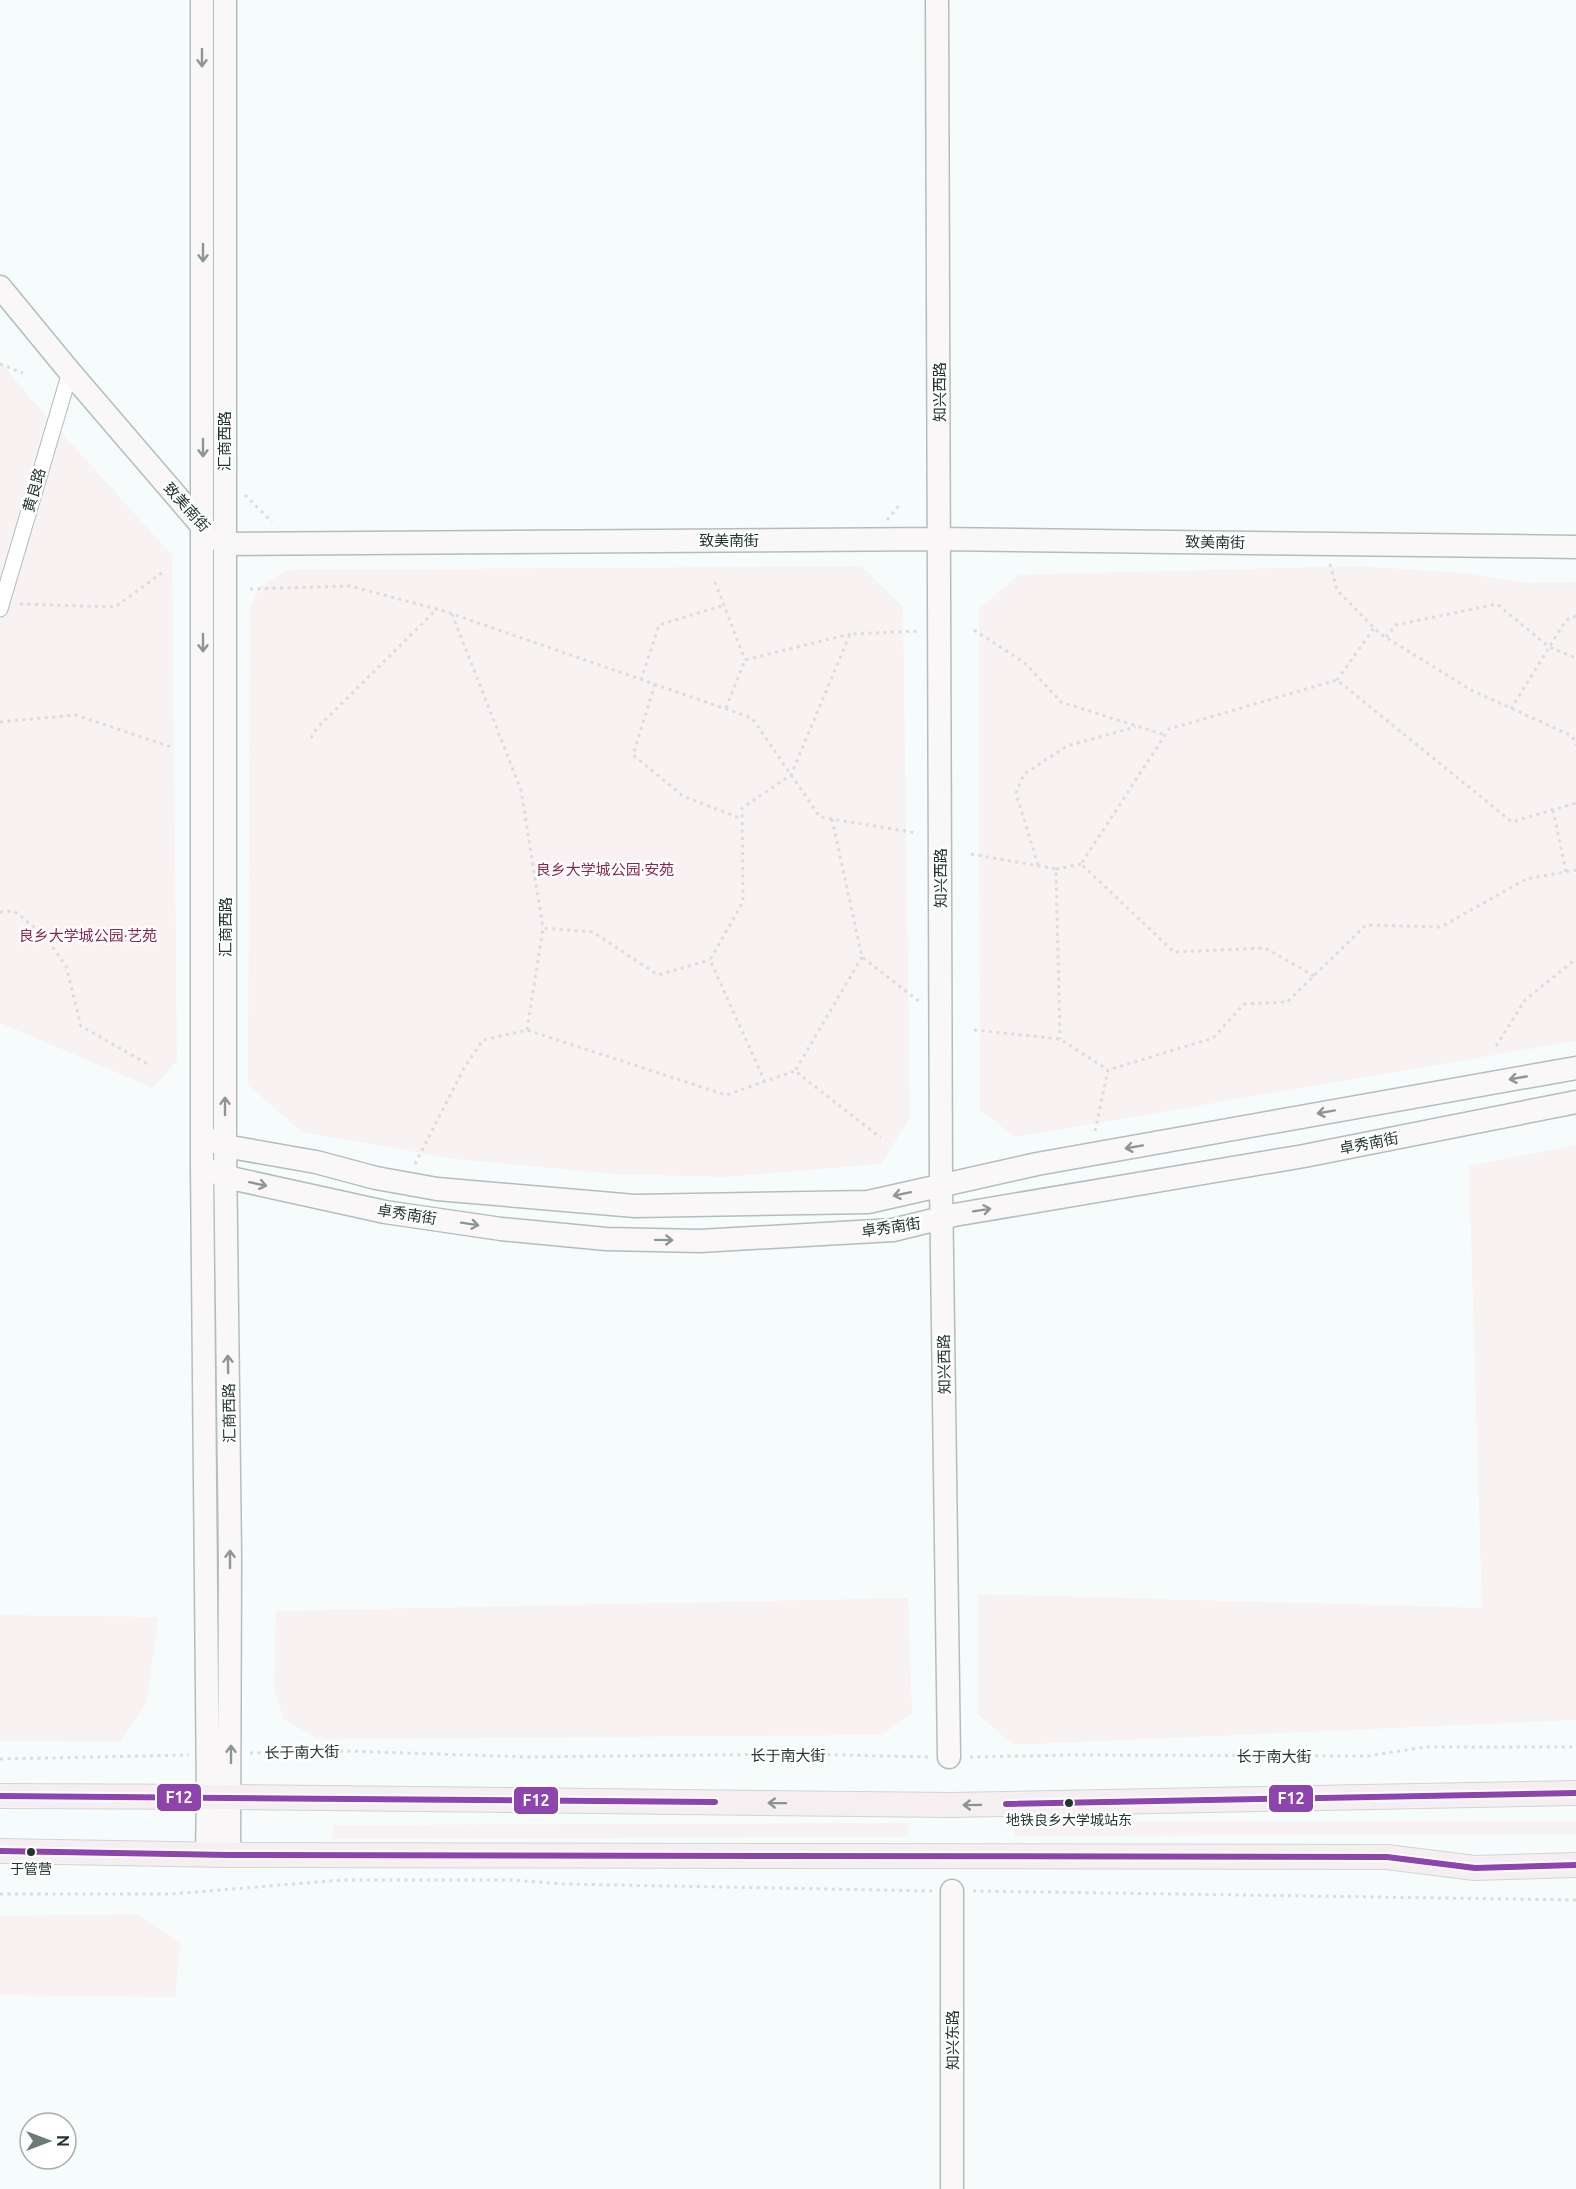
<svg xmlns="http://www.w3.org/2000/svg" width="1576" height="2189" viewBox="0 0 1576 2189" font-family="Ubuntu,'Noto Sans SC',sans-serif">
	<rect width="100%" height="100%" fill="#f6fcfb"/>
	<path fill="#f8f2f3" d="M0,361L32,400L172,555L177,1061L153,1088L0,1023Z
		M861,566L903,607L910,1118L881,1164L725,1177L615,1174L456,1159L302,1132L248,1085L250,609L260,586L288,570Z
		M1355,566L1463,573L1525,583L1576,582V1041L1016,1137L980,1111L979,609L1019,575Z
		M1576,1145V1720L1013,1745L978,1714V1594L1482,1608L1469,1166Z
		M908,1598L912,1713L882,1735L318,1739L284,1720L274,1690L276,1611Z
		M0,1615L158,1617L147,1701L120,1742L0,1741Z
		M1576,1821V1834L1014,1836L1016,1822Z
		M909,1823L907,1837L332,1839L333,1825Z
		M137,1914L180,1943L175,1997L0,1995V1916Z"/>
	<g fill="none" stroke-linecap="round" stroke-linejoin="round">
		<defs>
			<path id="street" d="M0,609L70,372"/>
			<path id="secondary" d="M202,0V1166L208,1797L207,1854
				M225,0V1146L230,1556L229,1855
				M937,0L941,1185L949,1757
				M0,287L70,372L203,527L224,544L940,539L1576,547
				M211,1140L225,1146L316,1162L376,1178L437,1189L635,1206L868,1202L1037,1164L1576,1068
				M212,1171L226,1177L385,1212L501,1229L606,1239L700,1241L893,1230L954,1215L1304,1156L1576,1102
				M952,1891V2189"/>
			<path id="primary" d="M0,1796L230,1797L951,1805L1576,1793
				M0,1851L229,1855L1387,1857L1475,1868L1576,1865"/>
		</defs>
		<use href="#street" stroke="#b3bebc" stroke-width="17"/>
		<use href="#secondary" stroke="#b3bebc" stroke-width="25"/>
		<use href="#primary" stroke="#d0d6d4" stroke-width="26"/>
		<path stroke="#dbdddd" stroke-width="3" stroke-dasharray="3 4.5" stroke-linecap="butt" d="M0,364L23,373
			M245,495L272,522
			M887,520L901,503
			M1330,564L1337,590L1379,633L1471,690L1572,736L1576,745
			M715,582L745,660
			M250,589L350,586L444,611L752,718L820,817L917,833
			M20,604L115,607L163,572
			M452,614L521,790L543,928
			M974,630L1025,663L1061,702L1165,735
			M1386,637L1396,625L1497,604L1549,647L1576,658
			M641,680L659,625L724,605
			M1337,680L1374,628
			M655,684L633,755L683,796L742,819
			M726,708L745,660L850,634
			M1511,709L1566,620L1576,616
			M0,722L76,715L174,748
			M311,738L317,728L437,609
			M1553,810L1566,872
			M832,819L862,957L920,1002
			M971,854L1056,869L1060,1039
			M1038,865L1016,793L1024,774L1067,746L1136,727
			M1056,869L1081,864
			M0,912L14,911L44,935L66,966L81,1026L151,1066
			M862,957L795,1071L881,1138
			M1314,976L1265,948L1174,952L1081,864L1169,729L1337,680L1512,822L1576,803
			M527,1030L543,928L593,932L658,975L710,960
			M974,1030L1060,1039L1108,1070
			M1496,1046L1525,1000L1576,959
			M765,1082L710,960L743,902L742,808L791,775L850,634L920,631
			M1095,1131L1108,1070L1213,1038L1244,1004L1287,1002L1366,925L1441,927L1526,879L1576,870
			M415,1164L464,1068L483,1040L527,1030L726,1095L795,1071
			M250,1753L346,1751L527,1757L801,1754L930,1757
			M970,1757L1073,1755L1368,1756L1425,1747H1576
			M0,1759L189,1755
			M973,1891L1576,1900
			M0,1894H171L343,1880H513L563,1884L933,1891"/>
		<use href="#street" stroke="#fefffe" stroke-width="15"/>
		<use href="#secondary" stroke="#f9f7f8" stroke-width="22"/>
		<use href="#primary" stroke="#f5eff2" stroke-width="24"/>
		<defs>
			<path id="bus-1" d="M0,1796L715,1802
				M1006,1804L1576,1793
				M0,1851L229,1855L1387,1857L1475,1868L1576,1865"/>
		</defs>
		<use href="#bus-1" stroke="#fff" stroke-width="10"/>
		<use href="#bus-1" stroke="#8e44ad" stroke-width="6"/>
	</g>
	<defs><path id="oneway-shaft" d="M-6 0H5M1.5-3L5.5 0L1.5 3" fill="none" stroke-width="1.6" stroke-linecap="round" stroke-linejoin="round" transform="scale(1.5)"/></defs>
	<g stroke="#8e9695">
		<use href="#oneway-shaft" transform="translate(202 58) rotate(90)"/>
		<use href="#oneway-shaft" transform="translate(203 253) rotate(90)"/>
		<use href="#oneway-shaft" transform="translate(203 448) rotate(90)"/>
		<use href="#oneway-shaft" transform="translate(203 643) rotate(90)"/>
		<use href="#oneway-shaft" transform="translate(1518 1078) rotate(170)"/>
		<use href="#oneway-shaft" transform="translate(225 1106) rotate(-90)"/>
		<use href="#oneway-shaft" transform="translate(1326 1112) rotate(170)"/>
		<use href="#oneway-shaft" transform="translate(1134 1147) rotate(170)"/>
		<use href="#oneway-shaft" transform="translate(258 1184) rotate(12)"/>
		<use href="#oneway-shaft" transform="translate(902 1194) rotate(168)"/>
		<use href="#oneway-shaft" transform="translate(982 1210) rotate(-9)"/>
		<use href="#oneway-shaft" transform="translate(470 1224) rotate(9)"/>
		<use href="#oneway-shaft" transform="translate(664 1240) rotate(1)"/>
		<use href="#oneway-shaft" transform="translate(228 1364) rotate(-91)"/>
		<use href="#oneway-shaft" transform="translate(230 1559) rotate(-90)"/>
		<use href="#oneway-shaft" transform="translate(231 1754) rotate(-90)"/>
	</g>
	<g stroke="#8c9292">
		<use href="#oneway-shaft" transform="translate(777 1803) rotate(-179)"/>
		<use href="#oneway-shaft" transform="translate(972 1805) rotate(179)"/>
	</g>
	<g fill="#223532" stroke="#fff" stroke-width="2">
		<circle cx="1069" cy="1803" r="5"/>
		<circle cx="31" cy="1852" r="5"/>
	</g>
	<g text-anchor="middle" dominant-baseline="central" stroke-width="5" stroke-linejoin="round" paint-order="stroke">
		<g font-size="14" fill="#223532" stroke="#fff">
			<text x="1069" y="1820">地铁良乡大学城站东</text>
			<text x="31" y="1869">于管营</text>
		</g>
		<g font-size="15" fill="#223532" stroke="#fff">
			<text transform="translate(939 392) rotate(-90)">知兴西路</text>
			<text transform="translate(224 441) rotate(-90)">汇商西路</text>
			<text transform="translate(34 490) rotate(-74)">黄良路</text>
			<text transform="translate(187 507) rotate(48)">致美南街</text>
			<text x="729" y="540">致美南街</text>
			<text transform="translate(1215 542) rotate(1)">致美南街</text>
			<text transform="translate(940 878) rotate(-90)">知兴西路</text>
			<text transform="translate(225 927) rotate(-90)">汇商西路</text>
			<text transform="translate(1369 1143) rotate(-11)">卓秀南街</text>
			<text transform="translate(407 1214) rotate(9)">卓秀南街</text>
			<text transform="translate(891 1227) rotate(-8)">卓秀南街</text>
			<text transform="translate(944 1364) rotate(-91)">知兴西路</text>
			<text transform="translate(229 1413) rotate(-91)">汇商西路</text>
			<text transform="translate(302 1752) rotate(-1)">长于南大街</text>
			<text x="788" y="1755">长于南大街</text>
			<text x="1274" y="1756">长于南大街</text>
			<text transform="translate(952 2040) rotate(-90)">知兴东路</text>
		</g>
		<g font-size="15" fill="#89264f" stroke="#fff">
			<text x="605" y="869">良乡大学城公园·安苑</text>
			<text x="88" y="935">良乡大学城公园·艺苑</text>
		</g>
	</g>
	<g stroke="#fff" stroke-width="2">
		<rect x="156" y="1783" width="46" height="29" rx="6" fill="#8e44ad"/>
		<rect x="1268" y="1784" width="46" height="29" rx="6" fill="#8e44ad"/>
		<rect x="513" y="1786" width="46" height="29" rx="6" fill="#8e44ad"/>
	</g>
	<g font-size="16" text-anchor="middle" font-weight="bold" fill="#fff">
		<text x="179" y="1803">F12</text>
		<text x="1291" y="1804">F12</text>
		<text x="536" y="1806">F12</text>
	</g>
	<g transform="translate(48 2141) rotate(90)"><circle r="28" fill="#ffffff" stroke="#a7aead" stroke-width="1.5"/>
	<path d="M0-4.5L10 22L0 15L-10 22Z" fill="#6c7b78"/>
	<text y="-9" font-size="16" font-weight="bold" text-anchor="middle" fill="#223532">N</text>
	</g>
</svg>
